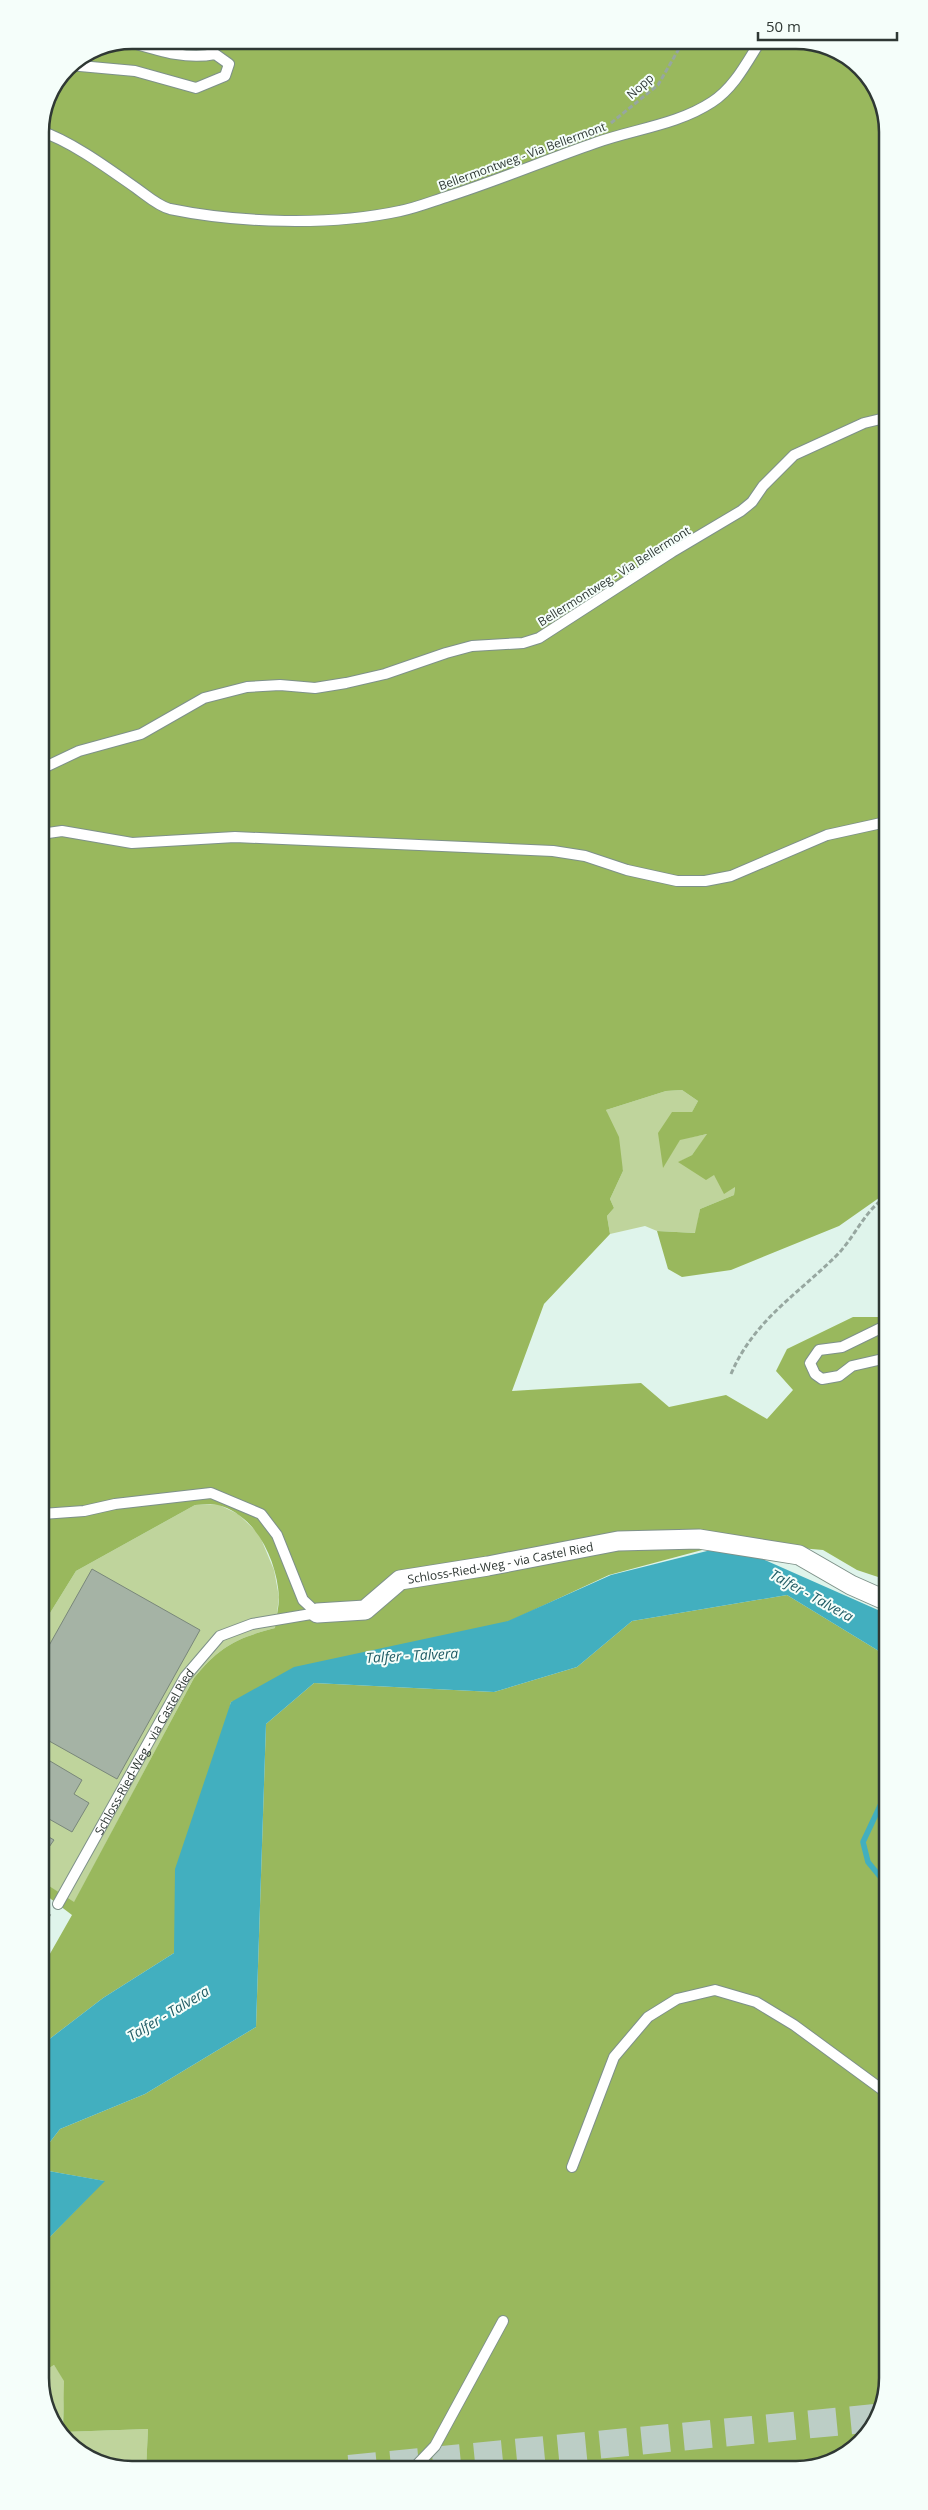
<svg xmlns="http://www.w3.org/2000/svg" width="928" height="2510" viewBox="0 0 928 2510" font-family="'Open Sans',sans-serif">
	<rect width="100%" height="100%" fill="#dff4eb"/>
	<path fill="#bfd49c" d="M682,1090L698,1101L663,1167L680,1139L708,1134L692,1155L679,1162L714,1175L735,1186L734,1195L700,1209L696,1233L657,1231L645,1226L610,1234L607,1216L614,1208L610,1199L623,1171L606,1110L666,1091Z
		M217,1504L238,1514L259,1534L274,1570L279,1597L275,1628C236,1638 219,1647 194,1678L74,1903L43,1882L42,1626L76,1571L195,1505Z
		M54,2365L65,2381L62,2431L43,2402V2387L46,2388L43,2372Z
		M148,2429L146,2470H126L76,2451L63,2432Z"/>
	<path fill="#99b85d" d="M132,40H802L852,59L885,108L886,1193L839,1226L731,1270L682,1277L668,1269L657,1231L695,1233L700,1209L734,1195L735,1187L724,1194L714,1175L706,1180L678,1162L692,1155L707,1134L680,1140L663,1168L658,1133L672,1112H692L698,1101L682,1090L666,1091L606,1110L619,1137L623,1171L610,1199L614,1208L607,1216L610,1234L544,1304L512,1391L641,1383L669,1407L726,1395L767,1419L793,1390L776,1371L787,1349L853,1317H879L886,1307L887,1580L857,1570L823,1550L732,1542L609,1575L510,1621L231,1702L174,1953L103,1998L43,2044V1966L72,1915L43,1893V1882L74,1902L194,1678C219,1647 236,1638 275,1628C276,1618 279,1607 279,1597C277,1560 256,1515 218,1505C211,1503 202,1505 195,1505L76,1571L42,1626L40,126L67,67L97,47Z
		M787,1595L887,1656L888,2378L869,2434L820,2467L146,2470L148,2429L63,2432L64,2381L54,2365L43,2372V2244L104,2181L43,2170V2151L60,2129L145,2094L256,2027L266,1724L314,1683L494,1692L577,1667L632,1621Z"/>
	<path fill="#42afbf" d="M731,1545L887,1614V1656L787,1595L632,1621L577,1667L494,1692L314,1683L266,1724L256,2027L145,2094L60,2129L43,2151V2044L103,1998L174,1953L175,1869L231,1702L294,1667L508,1621L611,1575Z
		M43,2170L105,2181L43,2244Z"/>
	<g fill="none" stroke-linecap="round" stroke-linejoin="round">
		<path stroke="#42afbf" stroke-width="5.5" d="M887,1791L863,1842L868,1862L887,1885"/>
	</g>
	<path fill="#a5b3a5" stroke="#79877a" d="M92,1569L200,1630L117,1779L42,1737V1658Z
		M50,1761L82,1780L74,1794L89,1803L72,1832L42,1815V1803L46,1796L42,1794V1774Z
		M42,1833L54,1840L42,1857Z
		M85,2447L87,2455L74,2448Z"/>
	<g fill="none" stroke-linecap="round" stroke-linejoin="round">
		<path stroke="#bccec6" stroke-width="28" stroke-dasharray="28 14" stroke-linecap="butt" d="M349,2469L875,2418"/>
		<defs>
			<g id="service">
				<path d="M69,65L135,71L196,88L225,76L229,64L215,54C185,60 157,50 127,41"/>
				<path d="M40,131C71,141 109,169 136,188C146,195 158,206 170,209C238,223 331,226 400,211C416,208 433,201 449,196C499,180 546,160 595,143C634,129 677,125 712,102C734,88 747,62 761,40"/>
				<path d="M41,769L79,751L141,734L204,698L247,687L280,685L315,688L346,683L385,674L446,653L472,646L523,643L539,638L672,552L741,511L752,502L763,486L794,455L864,423L885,418"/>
				<path d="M41,834L62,831L132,843L235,837L553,851L585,856L627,870L677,881H705L731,876L827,835L886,822"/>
				<path d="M887,1323L883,1327L842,1347L819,1350L810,1363L815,1374L822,1379L839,1376L852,1366L887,1358"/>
				<path d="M42,1514L84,1511L115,1504L211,1493L261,1514L277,1535L303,1600L317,1613"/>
				<path id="s1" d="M58,1904L185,1677L220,1636L252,1624L317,1613"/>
				<path d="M572,2167L614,2057L648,2017L677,1999L715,1990L756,2002L794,2025L888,2094"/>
				<path d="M413,2469L435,2446L503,2321"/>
			</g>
			<g id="minor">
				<path id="s2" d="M317,1613L365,1610L400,1580L488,1566L618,1541L699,1539L799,1555L851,1585L887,1601"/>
			</g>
		</defs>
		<use href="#service" stroke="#7e9189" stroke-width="12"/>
		<use href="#minor" stroke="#7e9189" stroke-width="21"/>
		<path stroke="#97a7a0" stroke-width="3" stroke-dasharray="5 2.5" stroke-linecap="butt" d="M611,123L658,85L684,40
			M731,1374C754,1320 798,1294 837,1255C855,1237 864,1211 886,1197
			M43,1924L50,1914"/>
		<use href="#service" stroke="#fff" stroke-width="10"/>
		<use href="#minor" stroke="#fff" stroke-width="19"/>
	</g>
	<g text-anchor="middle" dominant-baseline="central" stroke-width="4" stroke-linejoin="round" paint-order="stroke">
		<g font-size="12" fill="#2f3834" stroke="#f5fefa">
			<text transform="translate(640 86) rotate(-42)">Nopp</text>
			<text transform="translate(522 156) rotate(-20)">Bellermontweg - Via Bellermont</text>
			<text transform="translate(614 576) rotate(-32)">Bellermontweg - Via Bellermont</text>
			<text stroke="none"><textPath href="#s2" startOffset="196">Schloss-Ried-Weg - via Castel Ried</textPath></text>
			<text stroke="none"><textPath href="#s1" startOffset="175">Schloss-Ried-Weg - via Castel Ried</textPath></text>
		</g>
		<g font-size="14" font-style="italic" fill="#205c65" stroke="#f5fefa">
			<text transform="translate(812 1595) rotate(29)">Talfer - Talvera</text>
			<text transform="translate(412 1655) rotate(-3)">Talfer - Talvera</text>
			<text transform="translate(168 2013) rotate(-31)">Talfer - Talvera</text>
		</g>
	</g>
	<path d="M0 0H928V2510H0ZM132 49H796A83 83 0 0 1 879 132V2378A83 83 0 0 1 796 2461H132A83 83 0 0 1 49 2378V132A83 83 0 0 1 132 49Z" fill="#f5fefa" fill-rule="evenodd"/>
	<path fill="none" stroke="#2f3834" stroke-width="2.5" d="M132 49H796A83 83 0 0 1 879 132V2378A83 83 0 0 1 796 2461H132A83 83 0 0 1 49 2378V132A83 83 0 0 1 132 49Z"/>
	<path d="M758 32v8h139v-8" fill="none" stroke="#2f3834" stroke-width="2.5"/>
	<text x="766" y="32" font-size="15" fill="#2f3834" stroke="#f5fefa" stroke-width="4" paint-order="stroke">50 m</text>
</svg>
